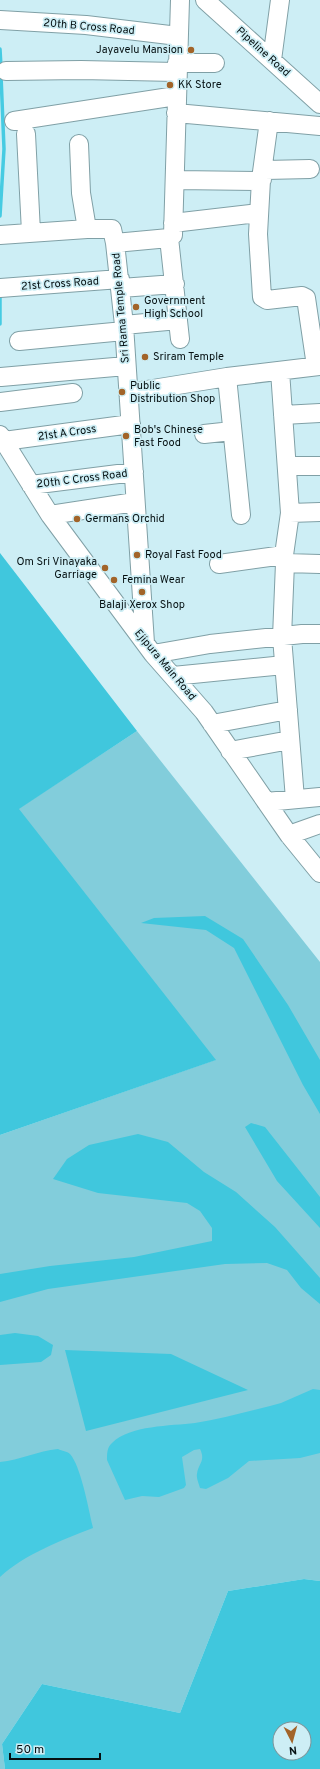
<svg xmlns="http://www.w3.org/2000/svg" width="320" height="1769" viewBox="0 0 320 1769" font-family="Overpass,sans-serif">
	<rect width="100%" height="100%" fill="#cdeef5"/>
	<path fill="#82cddb" d="M137,731L320,962V1581L304,1579L228,1591L180,1713L42,1684L2,1744L5,1769H0V1135L215,1060L18,809Z"/>
	<path fill="#40c7dd" fill-rule="evenodd" d="M0,553L137,731L19,809L216,1060L0,1135Z
		M205,916L243,939L288,1005L320,1060V1114L303,1085L234,948L206,930L141,923L154,918Z
		M251,1123L265,1127L320,1197V1228L277,1181L245,1127Z
		M138,1134L168,1142L204,1172L236,1192L275,1227L320,1278V1304L301,1288L287,1270L267,1263L225,1264L48,1289L0,1302V1274L50,1266L134,1257L212,1241V1228L200,1211L187,1203L98,1193L53,1179L67,1159L89,1145Z
		M15,1333L38,1336L53,1345L51,1355L41,1362L0,1365V1335Z
		M65,1350L171,1354L248,1390L86,1431Z
		M304,1579L320,1581V1769H5L2,1744L42,1684L180,1713L228,1591ZM280,1729H304V1753H280Z"/>
	<path fill="#46cbe2" d="M313,1389L320,1390V1453L300,1458L249,1461L228,1478L206,1489L200,1488C199,1484 196,1478 197,1474C198,1464 206,1461 200,1449L194,1450L182,1457L186,1485L184,1488L159,1497L142,1496L125,1500L107,1460C107,1454 107,1447 112,1443C130,1425 171,1426 195,1423C220,1419 245,1412 270,1406L281,1403Z
		M58,1449C62,1451 67,1451 70,1454C81,1466 89,1511 93,1528C62,1540 25,1554 0,1577V1462C20,1460 38,1451 58,1449Z"/>
	<g fill="none" stroke-linecap="round" stroke-linejoin="round">
		<path stroke="#46cbe2" stroke-width="3.5" d="M0,49L1,67
			M0,216L4,149L1,75
			M0,324V293"/>
		<defs>
			<path id="minor" d="M205,0L320,104
				M0,20L86,25L178,36
				M272,60L280,0
				M177,63H215
				M6,71L81,70L176,72
				M176,113L320,126
				M14,121L176,96
				M26,134L31,232
				M262,172L269,121
				M176,180L258,181L262,179V172L265,170L310,169
				M261,180L258,234L262,297L267,300L302,296L306,298L316,366
				M173,223L258,213
				M87,229H112L115,243
				M0,235L87,229L81,193L79,144
				M169,238L180,339
				M0,288L120,279
				M121,288L175,284
				M124,325L178,320
				M19,341L124,331
				M280,371L290,513L320,512
				M1,377L126,366
				M227,377L241,515
				M128,393L227,377L320,366
				M0,402L73,393
				M283,415L320,413
				M204,434L232,431
				M0,435L50,515L153,654L204,712L289,835L320,873
				M4,441L131,424
				M288,466H320
				M31,485L134,472
				M290,513L284,555L285,563L320,564
				M50,515L135,502
				M285,563L282,637L295,799
				M219,564L284,555
				M145,643L124,325L115,243L169,238L173,235L180,0
				M153,654L210,644L302,634H320
				M173,676L284,665
				M212,724L288,710
				M230,751L290,740
				M266,802L320,797
				M289,835L320,824"/>
		</defs>
		<use href="#minor" stroke="#80a0a6" stroke-width="20"/>
		<use href="#minor" stroke="#fff" stroke-width="18"/>
	</g>
	<g fill="#a26429" stroke="#cdeef5" stroke-width="1.5">
		<circle cx="191" cy="50" r="4"/>
		<circle cx="170" cy="85" r="4"/>
		<circle cx="136" cy="307" r="4"/>
		<circle cx="145" cy="357" r="4"/>
		<circle cx="122" cy="392" r="4"/>
		<circle cx="126" cy="436" r="4"/>
		<circle cx="77" cy="519" r="4"/>
		<circle cx="137" cy="555" r="4"/>
		<circle cx="105" cy="568" r="4"/>
		<circle cx="114" cy="580" r="4"/>
		<circle cx="142" cy="592" r="4"/>
	</g>
	<g text-anchor="middle" dominant-baseline="central" stroke-width="3.5" stroke-linejoin="round" paint-order="stroke">
		<g font-size="11" fill="#051012" stroke="#cdeef5">
			<text transform="translate(89 27) rotate(5)">20th B Cross Road</text>
			<text transform="translate(263 52) rotate(42)">Pipeline Road</text>
			<text transform="translate(60 284) rotate(-4)">21st Cross Road</text>
			<text transform="translate(121 308) rotate(-95)">Sri Rama Temple Road</text>
			<text transform="translate(67 433) rotate(-8)">21st A Cross</text>
			<text transform="translate(82 479) rotate(-7)">20th C Cross Road</text>
			<text transform="translate(165 665) rotate(50)">Ejipura Main Road</text>
		</g>
		<g font-size="11" fill="#051012" stroke="#cdeef5" text-anchor="start">
			<text x="183" y="50" text-anchor="end">Jayavelu Mansion</text>
			<text x="178" y="85">KK Store</text>
			<text x="144" y="301">Government<tspan x="144" dy="13">High School</tspan></text>
			<text x="153" y="357">Sriram Temple</text>
			<text x="130" y="386">Public<tspan x="130" dy="13">Distribution Shop</tspan></text>
			<text x="134" y="430">Bob's Chinese<tspan x="134" dy="13">Fast Food</tspan></text>
			<text x="85" y="519">Germans Orchid</text>
			<text x="145" y="555">Royal Fast Food</text>
			<text x="97" y="562" text-anchor="end">Om Sri Vinayaka<tspan x="97" dy="13">Garriage</tspan></text>
			<text x="122" y="580">Femina Wear</text>
			<text x="142" y="605" text-anchor="middle">Balaji Xerox Shop</text>
		</g>
	</g>
	<g transform="translate(292 1741) rotate(174)"><circle r="19" fill="#cdeef5" stroke="#7d959a"/>
	<path d="M0-3L7 15L0 10L-7 15Z" fill="#a26429"/>
	<text y="-6" font-size="11" font-weight="bold" text-anchor="middle" fill="#051012">N</text>
	</g>
	<path d="M10 1753v6h90v-6" fill="none" stroke="#051012" stroke-width="2"/>
	<text x="16" y="1753" font-size="12" fill="#051012" stroke="#cdeef5" stroke-width="3" paint-order="stroke">50 m</text>
</svg>
